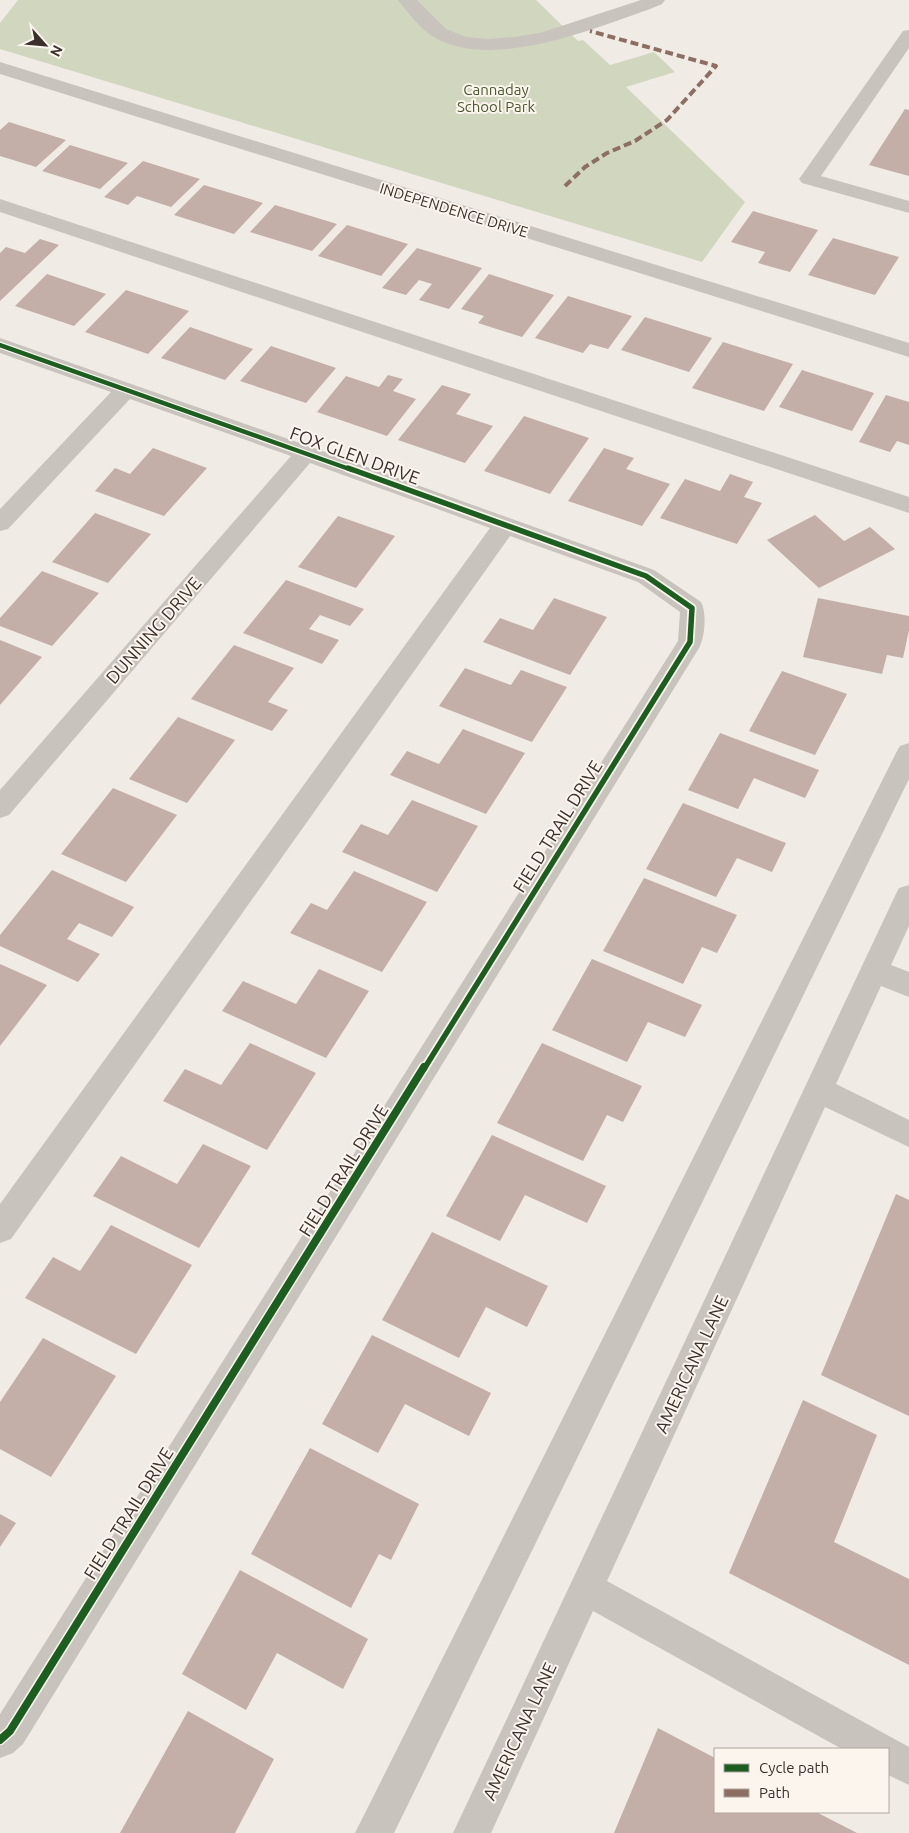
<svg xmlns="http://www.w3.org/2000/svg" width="909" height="1833" viewBox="0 0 909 1833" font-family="Ubuntu,sans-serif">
	<rect width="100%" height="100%" fill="#f0ebe5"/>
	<path fill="#d1d6bf" d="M18,0H536L578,41L583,40L610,65L654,52L675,72L626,87L745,202L702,262L0,49V23Z"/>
	<path fill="#c3afa7" d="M905,109L909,110V176L869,165Z
		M9,122L66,140L36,167L0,156V130Z
		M70,145L128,163L100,189L42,171Z
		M143,161L200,179L171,207L137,196L128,205L104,197Z
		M204,185L263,203L234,234L174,215Z
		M275,205L337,224L312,251L250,232Z
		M753,211L818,230L790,272L758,263L765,252L731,242Z
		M347,225L408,244L381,276L318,256Z
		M833,238L899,257L875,295L808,275Z
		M40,239L59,245L0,301V253L6,247L25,253Z
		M417,248L482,268L449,309L419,300L432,284L419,280L406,295L382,288Z
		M47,274L106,294L74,326L15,306Z
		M489,274L554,295L522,337L478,323L484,316L461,309Z
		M126,290L189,311L148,354L85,332Z
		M568,296L632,316L608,349L590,344L583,353L535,338Z
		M645,317L712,338L689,372L621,350Z
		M190,327L253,349L225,380L161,358Z
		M723,342L793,364L764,411L692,388Z
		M271,346L336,368L306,403L240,381Z
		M802,370L874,393L852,431L779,407Z
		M388,375L403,379L393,391L416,399L387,436L317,412L346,376L379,387Z
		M442,385L471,394L456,414L493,426L465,463L398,440Z
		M886,395L909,402V445L897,441L890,452L859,442Z
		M524,416L589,438L550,494L484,471Z
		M153,448L207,468L164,516L95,491L115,468L130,474Z
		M604,448L634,458L626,469L670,484L642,526L568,501Z
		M730,474L753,482L744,497L762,503L737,544L660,518L685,479L720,491Z
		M95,513L151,534L108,583L52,562Z
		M815,515L844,541L870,527L895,549L819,588L767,540Z
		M338,516L395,536L356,588L298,567Z
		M42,571L99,593L52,646L0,626V618Z
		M286,580L364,609L350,626L320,615L309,629L339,640L322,664L243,633Z
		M554,598L607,617L570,675L483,642L500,618L533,630Z
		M818,598L909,616V630L903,658L887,655L882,674L803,657Z
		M0,640L42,657L0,705Z
		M234,645L294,668L268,702L288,710L272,731L191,699Z
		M465,668L511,685L521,670L567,687L532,742L439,706Z
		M782,671L847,694L815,755L749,731Z
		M178,717L235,740L187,803L129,779Z
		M463,729L525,753L486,814L390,775L407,751L439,764Z
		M720,733L819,770L805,798L754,778L738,809L688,790Z
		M113,788L177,815L126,882L61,854Z
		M412,800L478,826L437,892L342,852L361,824L388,835Z
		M683,803L786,843L772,872L737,858L716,897L646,869Z
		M52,870L134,907L112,937L79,923L67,939L100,954L78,982L0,946V935Z
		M354,871L427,902L382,972L290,933L311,903L327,910Z
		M644,878L737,915L717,953L702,947L683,984L603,951Z
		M592,959L702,1005L685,1037L648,1022L627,1062L552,1030Z
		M0,964L47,985L0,1046Z
		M319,969L369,991L326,1058L222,1011L243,981L296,1004Z
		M250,1043L316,1073L267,1150L163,1101L185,1069L221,1085Z
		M542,1043L642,1086L623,1122L607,1115L583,1161L497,1123Z
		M492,1135L606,1186L587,1223L525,1195L500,1241L446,1216Z
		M203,1144L251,1166L199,1248L93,1196L121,1156L177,1184Z
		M896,1194L909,1200V1416L821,1375Z
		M111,1225L192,1265L136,1354L25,1298L53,1257L80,1271Z
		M432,1232L548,1286L527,1327L486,1307L459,1358L382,1320Z
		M372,1335L491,1393L469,1436L405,1404L378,1453L322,1424Z
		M43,1338L116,1376L51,1477L0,1449V1402Z
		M803,1400L877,1435L834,1542L909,1579V1665L729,1573Z
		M310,1448L419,1504L391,1560L379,1554L351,1608L251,1554Z
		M0,1514L16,1523L0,1547Z
		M240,1570L368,1639L343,1689L277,1653L246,1710L182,1674Z
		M188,1711L274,1759L235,1833H120Z
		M658,1728L715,1758V1812H816L857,1833H614Z"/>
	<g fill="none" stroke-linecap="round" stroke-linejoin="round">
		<path fill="#c9c3be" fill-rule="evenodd" d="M398,0H417L446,29L466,37L488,39L514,37L540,33L641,0H665L662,4L650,9C592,29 491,72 432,36C420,28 407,12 398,0Z
			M909,30V48L821,176L909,201V213L802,183L799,179L802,175L903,31Z
			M0,62L909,343V357L0,74Z
			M0,199L909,497V513L0,212Z
			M0,338L314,448L654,570L701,602C707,613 705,637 699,648L23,1744L13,1753L0,1758V1714L678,641L680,612L638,582L510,536L11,1239L0,1243V1204L490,528L310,463L9,815L0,818V790L291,456L130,399L8,529L0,531V509L111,392L0,353Z
			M909,743V779L394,1833H355L896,753L900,746Z
			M909,885V926L891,965L909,972V997L881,986L836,1084L909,1120V1147L825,1107L607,1581L909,1747V1785L888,1775V1749H842L593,1611L491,1833H453L895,896L899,888Z"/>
		<path stroke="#8d6e63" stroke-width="4" stroke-dasharray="8 4" stroke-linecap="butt" d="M565,186L585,167L607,153L635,141L667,120L716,66L590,31"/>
		<defs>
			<path id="cycleway-far2" d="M0,345L352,470"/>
			<path id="cycleway-far1" d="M348,468L646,576L692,608L690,642L424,1069"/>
			<path id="cycleway" d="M0,1740L10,1731L424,1067"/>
		</defs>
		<use href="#cycleway-far2" stroke="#fbf5ee" stroke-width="7"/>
		<use href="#cycleway-far1" stroke="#fbf5ee" stroke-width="9"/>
		<use href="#cycleway" stroke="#fbf5ee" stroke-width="11"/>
		<use href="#cycleway-far2" stroke="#1b5e20" stroke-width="4.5"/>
		<use href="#cycleway-far1" stroke="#1b5e20" stroke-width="5.5"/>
		<use href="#cycleway" stroke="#1b5e20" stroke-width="8"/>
	</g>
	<g text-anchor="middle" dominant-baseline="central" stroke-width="4" stroke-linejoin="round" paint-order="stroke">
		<g font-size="15" fill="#4a5a2e" stroke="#fbf5ee">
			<text x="496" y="89">Cannaday<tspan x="496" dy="17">School Park</tspan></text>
		</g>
		<g font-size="15" fill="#3b302b" stroke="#fbf5ee">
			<text transform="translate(454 210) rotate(17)">INDEPENDENCE DRIVE</text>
		</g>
		<g font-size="18" fill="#3b302b" stroke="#fbf5ee">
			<text transform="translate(355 455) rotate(20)">FOX GLEN DRIVE</text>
			<text transform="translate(153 630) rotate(-49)">DUNNING DRIVE</text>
			<text transform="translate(557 826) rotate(-58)">FIELD TRAIL DRIVE</text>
			<text transform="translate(343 1170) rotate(-58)">FIELD TRAIL DRIVE</text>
			<text transform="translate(691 1364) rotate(-65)">AMERICANA LANE</text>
			<text transform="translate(128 1513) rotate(-58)">FIELD TRAIL DRIVE</text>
			<text transform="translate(519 1731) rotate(-65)">AMERICANA LANE</text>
		</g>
	</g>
	<rect x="714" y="1748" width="175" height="65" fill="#fbf5ee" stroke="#aea6a0"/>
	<rect x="724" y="1764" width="25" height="8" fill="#1b5e20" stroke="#aea6a0"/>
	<text x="759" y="1773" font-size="15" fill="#3b302b">Cycle path</text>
	<rect x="724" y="1789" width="25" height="8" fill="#8d6e63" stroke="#aea6a0"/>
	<text x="759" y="1798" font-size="15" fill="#3b302b">Path</text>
	<g transform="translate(45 45) rotate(117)" stroke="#fbf5ee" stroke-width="4" paint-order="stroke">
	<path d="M0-4L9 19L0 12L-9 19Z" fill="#3b302b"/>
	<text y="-8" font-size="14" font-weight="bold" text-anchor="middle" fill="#3b302b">N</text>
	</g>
</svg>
